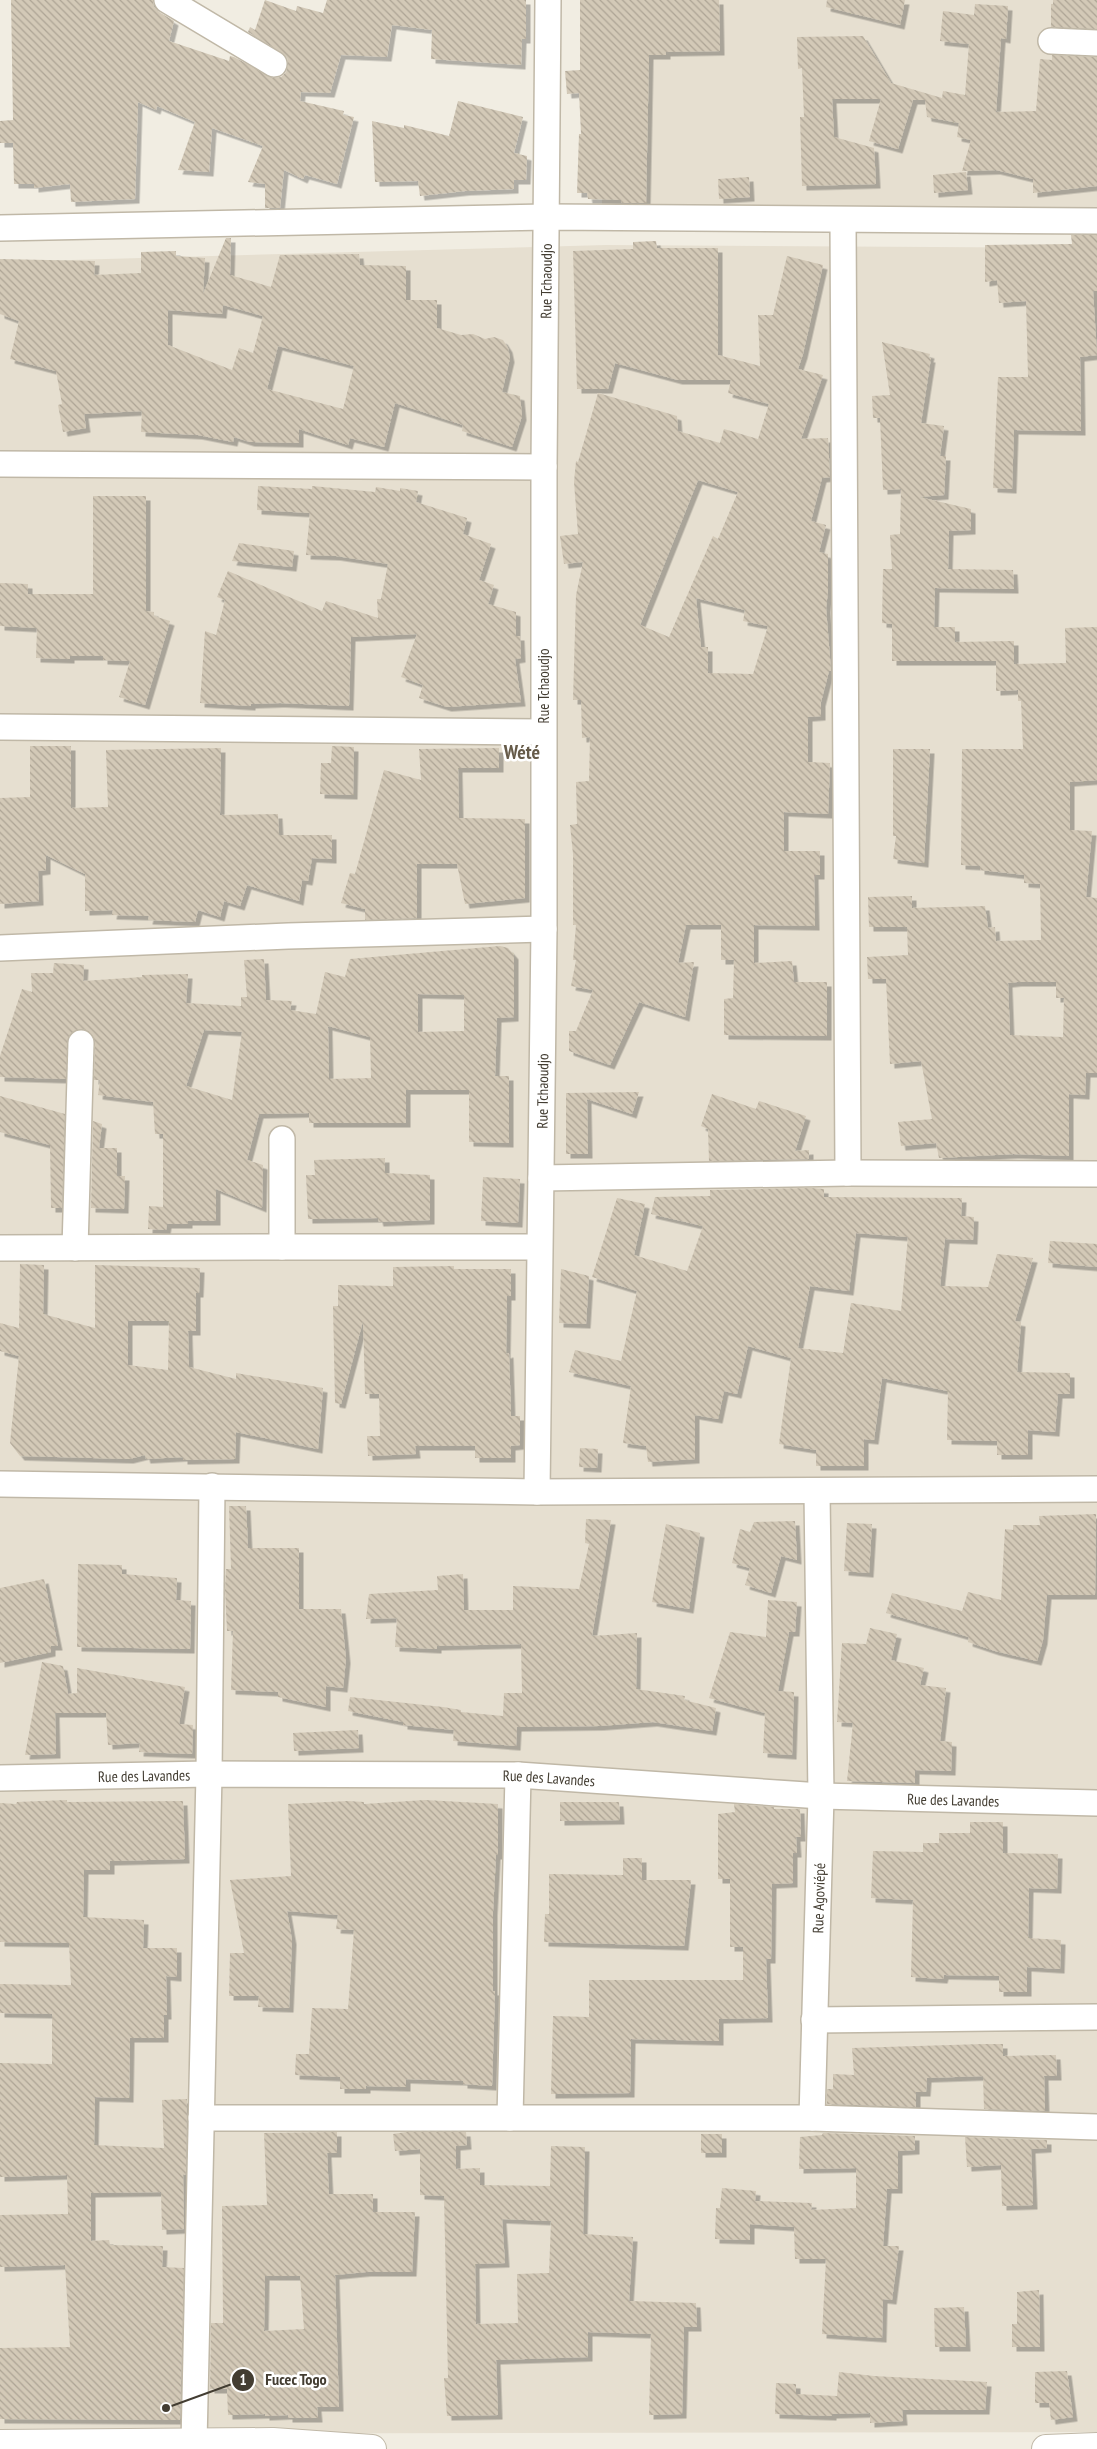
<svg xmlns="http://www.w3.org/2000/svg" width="1097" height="2449" viewBox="0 0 1097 2449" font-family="'PT Sans Narrow',sans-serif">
	<defs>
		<pattern id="building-back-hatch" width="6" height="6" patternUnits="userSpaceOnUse" patternTransform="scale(1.25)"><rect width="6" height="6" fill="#d3c9b7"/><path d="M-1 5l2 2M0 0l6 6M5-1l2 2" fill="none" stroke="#ada495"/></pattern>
		<filter id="shadow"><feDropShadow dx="4.5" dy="4.5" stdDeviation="0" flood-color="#0004"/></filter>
	</defs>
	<rect width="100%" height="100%" fill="#f1ede2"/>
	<path fill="#e6dfd0" d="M601,0H1097V217L602,209Z
		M606,245L1097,248V2432L0,2434V262Z"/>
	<path fill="url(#building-back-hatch)" fill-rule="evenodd" filter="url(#shadow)" d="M11,0H153L154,7L159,12L174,21L169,41L229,61L230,56L234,57L273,78L281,77L286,72L288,65L287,57L281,52L248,32L250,27L255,30L265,0L296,11L297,6L323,13L327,0H526V39H522L521,65L431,59L432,30L392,25L387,57L341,55L330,93L301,92L300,101L344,111L343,115L354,117L337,184L305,175L303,179L284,170L280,208H265V184L248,182L263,146L212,128L209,172L178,170L195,122L157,106L156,110L138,102L135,199L71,202L70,184L34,188V184H14L13,143H0V121L13,120Z
		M580,0H719L720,51L666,52V55H649L646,203H622L621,200L588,199L587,193H577L579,134H581L579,93L567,94L565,71L580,70Z
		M827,0H905L900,25L826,7Z
		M1053,0H1097V29L1051,27V4H1053Z
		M975,4L1008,6L1006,39L1001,38L996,112L1036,111L1040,59L1052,60V55L1097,57V186L1033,193V179L996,170L962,171L971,140L957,137L959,123L927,117L925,100H913L898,149L869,141L881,99H832L834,137L874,148L876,184L802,186L800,117H804L802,68L798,69L797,37L863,36L891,83L942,98L943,91L965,95L969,44L940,41L943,11L974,15Z
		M458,101L523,117L514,153L527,156L526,180H514V189L465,191L420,196L418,181L375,182L372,121L404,128V125L449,136Z
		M966,172L968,190L934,193L933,175Z
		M749,177L750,197L719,199L718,179Z
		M1071,235H1097V291H1093L1097,355L1080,357L1081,431L1014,430L1012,489L993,488L998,377H1028L1026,301L999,303L997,280L985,282V245L1072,244Z
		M226,238H231L230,275L271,287L280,255L359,254L360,265L406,266V300H437V328L461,335L473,334L485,339L494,337L503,340L508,348L510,358L502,392L520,396L522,416L512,447L462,431L463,425L395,403L384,447L350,438L348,445L299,429V443L250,442L234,437L233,442L198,435L141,432L142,411L84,414L86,428L63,432L58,405L62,404L56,371L10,359L19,321L0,314V259L95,261L94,275L141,273V252L176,251V256L205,258L203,294ZM223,305L263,316L253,353L239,348L232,370L168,345V310L222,314ZM278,346L354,366L343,409L267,389Z
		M656,241L657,248H718V355L760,366L758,315H773L787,256L823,265L803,354L798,369L823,375L801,439L828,438L830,477L822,478L811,521L826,525L819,552L828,554V591L826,608L831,671H829L821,702V716L808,717V762L830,763L828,814L784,812V851H820V875H814L815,926L754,925V963L792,961L794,982H827V1036L724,1035V999L733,998L734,960H721V925H686L678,963L694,962L685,1017L639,1002L610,1065L569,1051V1031H576L593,990L571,986L576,960H573L576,925H573V854L570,825L577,824L576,782L589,781L590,737L582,738L581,700H573L576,595L583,562L564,564L560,536L578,534L574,482L576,461L578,462L598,393L677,416L678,431L720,443L724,429L758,439L769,404L728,393L731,380H678L615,363L608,389H577L573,251L633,249V242ZM698,480L738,492L718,539L713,536L669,637L640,625ZM696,598L745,610L743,621L768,626L753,674L708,673V647H701Z
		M882,342L930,354L929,358H931L921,423L944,426L940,456H946L944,495L919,497L971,509V530L949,531L948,569L1013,570L1014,589L935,588L934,627H955V642L1014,641V664L1066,663L1065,628L1097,627V780L1070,782V830L1092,831L1086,897L1097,898V1073H1086L1085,1095L1069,1094V1156L1014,1154L939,1158L936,1143L901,1146L898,1122L932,1119L921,1061L890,1064L886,979H868L867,957L908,955L907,927H869L868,897L912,896V908L985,906L988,928L995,927L996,941L1041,940L1040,884L1024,883V875L980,870V866L961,865L962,749H1023L1021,701H1018V690L996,691V661H892V624L882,623L883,569H892L890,535L900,534L901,489L883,490L880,418H873L872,396L890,395ZM1017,982H1056V998H1064L1063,1037L1010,1035L1008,983Z
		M258,486L312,489V486L375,492L376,487L400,491V488L418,491L416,502L467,518L463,534L491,544L479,580L494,585L488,604L516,612V636H520L521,658L515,659L521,702L447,707L419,698L423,685L401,677L417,634L351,637L349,706L280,703L251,704V706L200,703L205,631L216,635L225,600L217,597L228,571L322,611L326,601L378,618L377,599H381L388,564L336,556L306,555L310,513L257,510Z
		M93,496H146V611L154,612V616L170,621L145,705L119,697L130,661L103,660V656H70V659L36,658L37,628L0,626V583L28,584V594H93Z
		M239,543L294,551L292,567L232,561Z
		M30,746H71V808L108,807L106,750L221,748L220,815L278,814L279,835H332V859L312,858L308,881L302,880L299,901L247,885L240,906L224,901L220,917L198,910L195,922L148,920L149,916L112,915L113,910L85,911V874L46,855V870L38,871L39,901L0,904V798L30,797Z
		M332,746L354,747L353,795L320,794L321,763H331Z
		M499,748V768H458L459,818L525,819V898L465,904L457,864H417V918L365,920V909L341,903L350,873L355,874L384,770L421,780L419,749Z
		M893,749H930L924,863L893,859L896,836H893Z
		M500,946L508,948L514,955V1017L497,1018L495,1076H509V1143L469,1142V1090H406V1123H309V1113L259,1114L247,1160L263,1165L262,1208L216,1189V1221H188V1224H167L166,1230L148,1229L149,1206L163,1207V1134H155L153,1102L98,1095L100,1080H94L95,1043L89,1031L81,1029L74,1031L69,1036L66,1079L0,1077V1056L22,989L32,992L31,973H53L54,963L84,965L83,981L142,977V975L188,974L186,1003L241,1006V997H247L244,960L264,959L266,1000L292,1001L290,1010L316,1014L325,972L345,977L350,959ZM418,994L464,995V1031L418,1032ZM328,1026L370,1037L371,1078L329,1079ZM204,1030L242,1032L232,1100L186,1086Z
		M639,1092L632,1114L587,1099L588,1154H566V1093Z
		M712,1094L756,1109L759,1101L806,1116L795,1151L809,1150V1159L709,1161L708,1129L701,1126Z
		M0,1096L65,1114L62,1208H51L50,1145L0,1132Z
		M93,1121L102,1124L99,1148H117V1176H125L124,1209L91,1208Z
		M385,1158V1173L430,1175V1220L379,1222L378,1218L308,1219L306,1175H315L314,1160Z
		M483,1177L520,1179L518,1223L481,1221Z
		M811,1188L824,1189V1197L962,1198L961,1216L974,1217L973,1240L945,1239L940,1286L988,1287L997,1254L1033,1258L1015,1321L1021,1322L1017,1372L1070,1373V1394H1058L1055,1432L1028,1430V1455H997V1441L947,1440L948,1391L882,1378L874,1440L864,1439V1466H816V1450L779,1444L791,1358L748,1346L737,1394L724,1391L718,1419L695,1415V1459L648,1462L646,1446L623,1443L631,1386L569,1372L575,1350L621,1361L637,1291L592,1277L617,1198L645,1204L634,1255L687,1271L703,1226L651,1214L655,1197L710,1196V1190ZM856,1233L908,1237L901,1311L851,1303L843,1353L798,1348L810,1286L849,1291Z
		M1050,1241L1097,1244V1267L1048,1263Z
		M20,1264L44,1265L43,1314L95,1328V1265L200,1268L199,1293H196V1331H188L189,1367L236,1379V1373L323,1388L318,1449L236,1432L235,1459L183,1460V1457L146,1459L145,1455L129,1459L20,1456L10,1443L19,1356L0,1351V1323L19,1328ZM128,1321H169L168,1370L128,1365Z
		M454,1266V1269H511V1296H507L506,1354L509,1353L511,1416H520V1445L511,1446V1458H475V1446H415L416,1454L368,1456L367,1436H380L379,1394H365L363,1321L341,1404L335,1403L333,1306H338V1285L393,1286V1267Z
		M561,1269L589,1276L586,1324L559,1323Z
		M580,1448L598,1449L597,1468L579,1467Z
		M229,1506H246L248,1548H299V1609H341L346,1659L343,1688L326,1686V1707L278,1697V1692L231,1690L233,1631H227L225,1589L226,1569H231Z
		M1096,1514L1095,1595H1047L1043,1640L1037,1661L995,1651L968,1642L969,1637L886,1613L892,1593L962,1611L968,1592L1001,1600L1005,1529L1013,1530V1525H1040L1039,1516Z
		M586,1519L611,1520L592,1636L637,1633L636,1689L685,1696L684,1700L716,1708L712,1731L653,1722L599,1726L517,1727L516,1746L453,1741L454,1730L403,1725V1722L348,1711L350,1697L443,1707L461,1710V1712L503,1716L504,1693H522L521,1644L437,1646V1649L395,1647L397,1618L366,1619L369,1594L438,1590L437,1576L463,1574L464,1610H513V1586L579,1589L589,1544L585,1543Z
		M795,1521L797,1560L781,1556L771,1593L745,1585L750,1568L732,1563L740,1529L750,1532L754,1522Z
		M847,1523L872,1524L869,1573L844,1571Z
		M666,1524L700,1533L689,1609L652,1602Z
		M78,1564L122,1565V1574L177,1578L176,1600L191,1601L190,1649L77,1647Z
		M44,1579L58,1646H51V1652L0,1663V1588Z
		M768,1600L797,1602L795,1632H789L778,1691L794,1692L792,1755L763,1753L765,1713L709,1698L730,1632L766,1637Z
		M870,1628L897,1634L891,1660L924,1668L920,1685L946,1688L940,1741L952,1742L951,1771L915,1770V1783L847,1781L853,1723L837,1722L842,1643L866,1644Z
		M42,1662L63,1666L68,1694L77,1693V1668L185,1687L179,1724L193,1725L192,1754L139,1752L140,1743L108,1745L106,1713H55L56,1754L25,1755Z
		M358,1730L359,1748L294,1751L293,1733Z
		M67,1800V1802L183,1801L185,1859L110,1861V1870H84L83,1917L144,1920L143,1948H177V1977L166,1976L167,2015H164V2038H130L129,2098L95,2097L94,2145L164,2148L162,2100L187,2099L186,2171L185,2175L183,2174L184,2229L162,2230L161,2192L91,2193V2241L109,2240L110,2245L163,2246L162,2267L184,2268L180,2420L0,2419V2348L70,2347L65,2265L0,2267V2215L68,2214L67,2175L0,2177V2063L52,2064V2014L0,2013V1984L71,1985L69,1943L0,1942V1803L16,1804L17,1802Z
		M425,1800L498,1804V1855H496L493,1911V1991H495L492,2086L463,2084V2081L406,2079V2087L366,2086V2089H340V2077L295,2075L296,2054H309L312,2008L348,2009L354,1930L336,1929L338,1915L287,1911L292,1940L289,2008L258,2007L259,1996H229L230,1953H244L230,1880L291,1876L288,1804L348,1801L364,1802V1804Z
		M560,1802H619L620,1820L560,1821Z
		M734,1804L774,1807V1809H800L801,1837H796L797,1853H793V1883L772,1884L771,1959H766L768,2018L719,2019V2041L631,2039L630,2093L551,2094L553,2016L589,2017V1980H743V1947H730V1879H718V1814L735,1812Z
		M970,1822H1003V1853L1058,1854L1057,1889L1029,1888L1028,1938L1061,1940L1060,1969L1027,1967V1992H999V1976L944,1975L943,1979L911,1977L913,1900L871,1898L873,1851L923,1852V1843H939V1833H970Z
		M623,1858H642V1880H691L684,1946L544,1942L545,1914H549V1874L623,1875Z
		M983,2044H1003V2056L1056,2055L1057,2076H1044L1045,2111L984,2109L983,2076L927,2078L926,2092H916V2107L827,2104V2089H833V2074L854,2075L852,2048Z
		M337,2132V2153H327L329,2194H373V2212H415L412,2272H366L335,2275L339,2407H317L318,2418H288V2415L265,2416V2414L228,2415L227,2389H210L211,2323H223L222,2206L267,2205L264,2133ZM265,2276H300L304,2329L264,2331Z
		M406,2132H466L467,2145L456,2146V2169L480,2168V2185L550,2186L551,2146L585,2147L583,2234L633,2237L629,2301L696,2303L697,2327H684L682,2414L649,2415L651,2334L588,2332V2357L496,2360L498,2415L447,2416L444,2378H448L444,2196L420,2195V2149L395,2151L393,2134ZM502,2219L551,2221L549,2273L517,2274L518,2323L476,2324L475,2264L505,2263Z
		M823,2133L915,2136V2150L898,2151V2189H887L883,2246H899L892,2300L883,2299L882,2338L822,2334L826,2259H795L794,2227L750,2224V2240L715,2239L716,2208H720L722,2188L756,2191L755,2201L812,2203L811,2210L856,2208V2168L799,2169L800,2137L822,2135Z
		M701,2134H722V2153H701Z
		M965,2137L1047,2140V2148L1031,2149L1033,2205L1002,2206L1001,2165L967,2167Z
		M1039,2290L1040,2347H1012V2324H1017V2292Z
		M964,2307L966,2347H935L934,2308Z
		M1067,2371L1073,2417L1051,2420L1049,2403H1035V2372Z
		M839,2372L874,2376L987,2382L985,2410H902L903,2421L870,2423V2413L832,2414V2416L775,2414L776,2383L796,2384V2394L837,2396Z"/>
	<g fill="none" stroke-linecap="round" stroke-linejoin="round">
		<defs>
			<g id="minor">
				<path d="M167,0L274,64"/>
				<path d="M1051,41L1097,43"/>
				<path d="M843,220L848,1173"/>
				<path d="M0,228L546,217L1097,221"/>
				<path d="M0,464L544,467"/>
				<path d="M0,727L543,732"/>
				<path d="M0,948L288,936L544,929"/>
				<path d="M282,1139V1247H539"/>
				<path d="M541,1178L848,1173L1097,1174"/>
				<path d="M0,1248L282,1247"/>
				<path d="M75,1248L81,1043"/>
				<path d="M0,1484L537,1492L1097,1489"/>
				<path id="s1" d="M537,1492L544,929V467L548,0"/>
				<path id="s2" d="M0,1778L209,1774L518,1775L821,1796L1097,1803"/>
				<path d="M814,2020L1097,2017"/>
				<path d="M201,2118H812L1097,2127"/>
				<path d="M510,2118L518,1775"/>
				<path id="s3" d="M812,2118L821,1796L817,1492"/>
				<path d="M194,2443L209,1774L212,1486"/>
			</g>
			<path id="tertiary" d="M0,2444L273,2442L372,2449
				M1046,2449L1097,2447"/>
		</defs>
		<use href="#minor" stroke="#c0b8a7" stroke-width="28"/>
		<use href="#tertiary" stroke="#c0b8a7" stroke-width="30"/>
		<use href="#minor" stroke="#fff" stroke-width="25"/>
		<use href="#tertiary" stroke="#fff" stroke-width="28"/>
	</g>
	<g text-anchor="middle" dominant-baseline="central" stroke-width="5" stroke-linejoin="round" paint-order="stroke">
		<g font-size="15" fill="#433d32" stroke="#fff">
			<text stroke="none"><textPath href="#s1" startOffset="1211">Rue Tchaoudjo</textPath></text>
			<text transform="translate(543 686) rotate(-90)">Rue Tchaoudjo</text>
			<text stroke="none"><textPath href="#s1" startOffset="401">Rue Tchaoudjo</textPath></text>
			<text stroke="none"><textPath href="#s2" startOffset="144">Rue des Lavandes</textPath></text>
			<text stroke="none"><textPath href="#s2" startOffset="549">Rue des Lavandes</textPath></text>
			<text stroke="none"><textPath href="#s2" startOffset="954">Rue des Lavandes</textPath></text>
			<text stroke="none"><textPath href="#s3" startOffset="220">Rue Agoviépé</textPath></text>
		</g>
		<g font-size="20" font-weight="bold" fill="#665b49" stroke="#fff">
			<text x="522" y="752">Wété</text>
		</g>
	</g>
	<path fill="none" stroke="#433d32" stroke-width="2" d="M166 2408L243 2380"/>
	<g fill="#433d32" stroke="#fff" stroke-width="2">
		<circle cx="166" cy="2408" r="5"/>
		<circle cx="243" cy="2380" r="12"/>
	</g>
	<g font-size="15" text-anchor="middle" font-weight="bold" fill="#fff">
		<text x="243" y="2385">1</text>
	</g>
	<g font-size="16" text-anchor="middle" font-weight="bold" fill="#433d32" stroke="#fff" stroke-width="5" stroke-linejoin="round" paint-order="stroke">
		<text x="296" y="2385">Fucec Togo</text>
	</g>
</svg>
